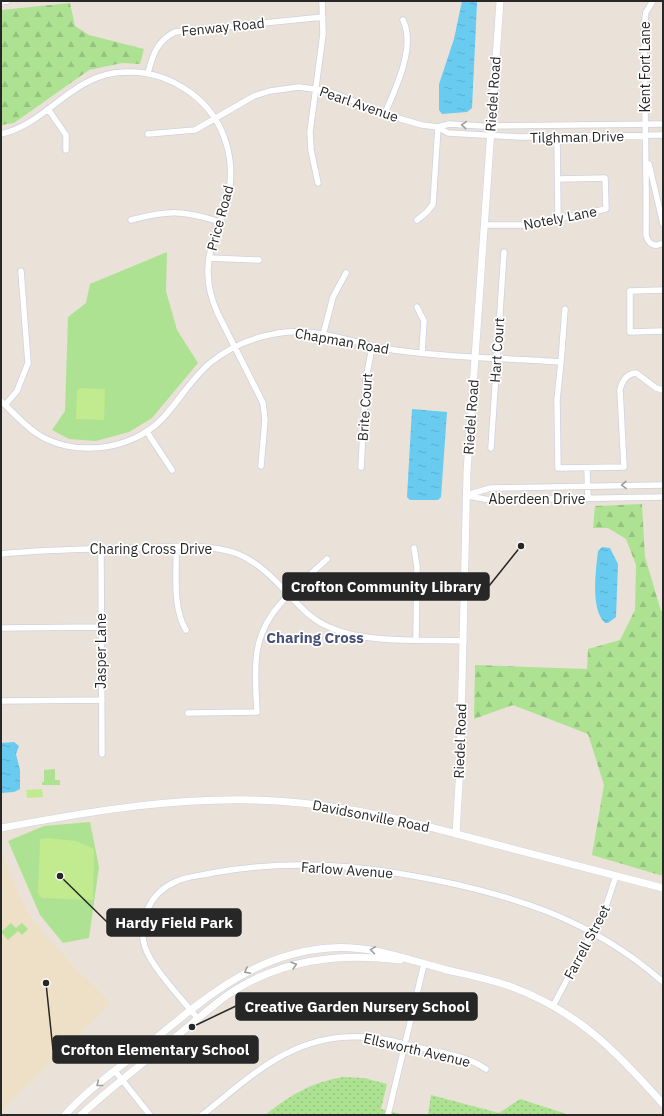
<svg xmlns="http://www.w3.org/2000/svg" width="664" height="1116" viewBox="0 0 664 1116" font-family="'IBM Plex Sans',sans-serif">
	<defs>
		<pattern id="grass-dots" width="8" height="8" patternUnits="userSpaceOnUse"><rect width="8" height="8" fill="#ade292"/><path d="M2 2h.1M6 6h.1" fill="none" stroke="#95c27e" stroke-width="1.8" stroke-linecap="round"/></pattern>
		<pattern id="forest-firs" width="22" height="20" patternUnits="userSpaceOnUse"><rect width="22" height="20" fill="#ade292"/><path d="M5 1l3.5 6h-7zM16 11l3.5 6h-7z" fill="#95c27e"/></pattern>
		<pattern id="water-ripples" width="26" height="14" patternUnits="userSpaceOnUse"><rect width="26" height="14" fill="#68cbef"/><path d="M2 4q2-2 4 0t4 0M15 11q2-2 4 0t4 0" fill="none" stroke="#5aaecd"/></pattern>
	</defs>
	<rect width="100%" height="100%" fill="#eae2d8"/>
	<path fill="#ede0c6" d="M1,850L17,891L32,919L71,964L111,1003L10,1101L1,1113Z"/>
	<path fill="url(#grass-dots)" d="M344,1077L364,1078L387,1084L381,1109L404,1115H265C291,1095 311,1082 344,1077Z
		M431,1095L499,1113L520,1099L570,1115H428Z"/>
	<path fill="url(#forest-firs)" d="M70,3L75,26L89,35L144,49L140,64L122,63L89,70L14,123L1,125V10Z
		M642,504L645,557L661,611H663V876L592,855L604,785L588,734L513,705L474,719L475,665L587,669L588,649L620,640L635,610L636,565L626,539L608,528H593L595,506Z"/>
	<path fill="#ade292" d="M167,252L166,291L177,330L198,363L152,418L129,432L96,441L69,439L52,430L65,411L68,317L86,303L90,284Z
		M55,769V780H60V785H42V782H44V770Z
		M90,822L99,867L89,938L63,943L40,915L8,841L44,826Z
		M11,923L16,928L22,923L28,929L22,935L18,931L8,940L1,932Z"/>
	<path fill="#c2ea8e" d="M80,388L105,389L104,420L76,419L77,391Z
		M42,789L43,797L27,798L26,790Z
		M48,838L76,841L94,849L93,900L42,898L38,894L40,839Z"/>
	<path fill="url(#water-ripples)" d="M462,1H477V3L472,108L467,112L442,114L439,110V84L454,39Z
		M412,409L447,412L441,497L438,500H410L407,497Z
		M602,547L610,548L618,564L616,617L608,623H605C590,610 596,569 598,551Z
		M14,742L19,746L16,754L20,770V789L14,792L1,793V743Z"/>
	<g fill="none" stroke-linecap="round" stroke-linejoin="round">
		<defs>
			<path id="minor" d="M653,1L646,12L644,27C644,97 647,166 646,235C648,244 655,248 663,243
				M1,2L7,1
				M148,73C153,54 157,41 175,32L323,17
				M48,109L66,135V150
				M385,113C396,88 416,46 403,20
				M438,127L448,133L520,137L663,135
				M1,134C45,124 69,80 114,73C142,69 168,76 191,93C226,119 239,165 225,207C220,224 211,241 209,259C206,278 210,297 218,314L263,403L265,420L261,466
				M148,134L195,130L254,96L270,91L299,87L328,91L394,117L422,125L438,127L449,124L482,126L663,124
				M557,137L558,219
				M649,164L663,224
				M318,183L311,150L310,132L323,34L322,1
				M131,220C168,210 183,210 220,222
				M417,220L427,212L433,204L438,127
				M484,225H529L606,209L605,178L558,179
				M209,258L259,260
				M663,290L630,291V332L663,331
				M417,307L424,321L422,352
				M323,335L333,297L346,273
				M561,362L565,309
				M1,401C13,412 23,424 36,433C72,458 131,451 162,419C179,401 191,379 210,363C232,345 259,335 287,332C322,329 359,345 394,350C449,358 506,358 561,362L557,400L558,468L624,467L620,390C622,381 626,374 636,373L656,388L663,390
				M5,405L17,391L28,363L21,271
				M147,432L172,470
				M491,448L504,252
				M361,467L366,379L372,347
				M587,468L588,499
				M466,495L491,488L663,485
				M468,496L490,500L663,497
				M176,547C177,573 172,607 186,630
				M414,548L417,567L416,639
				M101,549L102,754
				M1,554C46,549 91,549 137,548C170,547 206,542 238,554C267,566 284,592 307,613C344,647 416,639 464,641
				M1,628L101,627
				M1,701L102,700
				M188,713L257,712C256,696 255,679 256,662C258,614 294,590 327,559
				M553,1006L606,906L616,876
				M198,1019C184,1001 151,967 145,947C137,921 150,893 175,882C186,876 200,876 212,873C272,862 336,863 396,873C446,881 499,893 546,911C589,928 629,952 663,982
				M115,1071L150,1115
				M202,1115C253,1075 293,1033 364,1037C383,1037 402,1044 420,1048C441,1053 468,1056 486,1069
				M388,1115L424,964"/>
			<path id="tertiary" d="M456,834L460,766L467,472L500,1
				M65,1115C88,1089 118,1069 145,1047C202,1001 253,953 330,948C371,945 408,960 447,970C469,975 491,979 512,987C579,1012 617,1052 663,1104
				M81,1115C108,1090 138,1067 167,1044C187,1028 206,1011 226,996C277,960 340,952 400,960"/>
			<path id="secondary" d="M1,828C92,811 184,795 277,801C346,805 413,822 479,840C541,856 602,872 663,888"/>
		</defs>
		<use href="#minor" stroke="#cdd1e1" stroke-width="7"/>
		<use href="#tertiary" stroke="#cdd1e1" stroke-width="8"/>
		<use href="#secondary" stroke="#cdd1e1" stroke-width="8"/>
		<use href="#minor" stroke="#fff" stroke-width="5.5"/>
		<use href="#tertiary" stroke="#fff" stroke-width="7"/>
		<use href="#secondary" stroke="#fff" stroke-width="7"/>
	</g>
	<defs><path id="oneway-chevron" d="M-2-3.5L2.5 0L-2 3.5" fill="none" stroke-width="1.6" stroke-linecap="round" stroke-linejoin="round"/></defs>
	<g stroke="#9e9e9e">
		<use href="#oneway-chevron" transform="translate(464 125) rotate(-176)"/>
		<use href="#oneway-chevron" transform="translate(624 485) rotate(179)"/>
		<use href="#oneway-chevron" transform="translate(373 950) rotate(-172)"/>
		<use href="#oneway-chevron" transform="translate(294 965) rotate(-16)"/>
		<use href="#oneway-chevron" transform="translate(247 971) rotate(153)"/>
		<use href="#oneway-chevron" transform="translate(99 1084) rotate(141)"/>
	</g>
	<g text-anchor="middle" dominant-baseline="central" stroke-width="3.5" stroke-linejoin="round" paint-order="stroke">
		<g font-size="14" fill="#272727" stroke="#fff">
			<text transform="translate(223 27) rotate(-6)">Fenway Road</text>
			<text transform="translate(645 67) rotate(-90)">Kent Fort Lane</text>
			<text transform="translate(493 94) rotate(-86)">Riedel Road</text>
			<text transform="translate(359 104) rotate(19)">Pearl Avenue</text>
			<text transform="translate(577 137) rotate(-1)">Tilghman Drive</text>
			<text transform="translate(220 218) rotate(-75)">Price Road</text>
			<text transform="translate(560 218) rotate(-11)">Notely Lane</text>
			<text transform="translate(342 341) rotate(10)">Chapman Road</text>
			<text transform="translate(497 350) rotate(-86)">Hart Court</text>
			<text transform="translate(365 407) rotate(-86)">Brite Court</text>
			<text transform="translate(471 417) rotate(-86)">Riedel Road</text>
			<text x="537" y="499">Aberdeen Drive</text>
			<text x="151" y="549">Charing Cross Drive</text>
			<text transform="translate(101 651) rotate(-90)">Jasper Lane</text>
			<text transform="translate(460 741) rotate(-88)">Riedel Road</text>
			<text transform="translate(371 816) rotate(11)">Davidsonville Road</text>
			<text transform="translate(347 870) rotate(4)">Farlow Avenue</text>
			<text transform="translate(587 942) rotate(-62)">Farrell Street</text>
			<text transform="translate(417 1050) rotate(13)">Ellsworth Avenue</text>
		</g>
		<g font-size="15" font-weight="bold" fill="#475077" stroke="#fff">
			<text x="315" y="637">Charing Cross</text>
		</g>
	</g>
	<path fill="none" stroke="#272727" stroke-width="1.5" d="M521 546L489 586M60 876L107 922M192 1027L236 1006M46 983L53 1050"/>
	<g fill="#272727" stroke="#fff" stroke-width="1.5">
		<circle cx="521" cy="546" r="4"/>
		<circle cx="60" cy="876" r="4"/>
		<circle cx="192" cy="1027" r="4"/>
		<circle cx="46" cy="983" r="4"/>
	</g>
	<g fill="#272727" stroke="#272727" stroke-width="1.5">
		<rect x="283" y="573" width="206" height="27" rx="4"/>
		<rect x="107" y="909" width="134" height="27" rx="4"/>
		<rect x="236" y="993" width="241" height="27" rx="4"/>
		<rect x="53" y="1036" width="205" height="27" rx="4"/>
	</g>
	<g font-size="15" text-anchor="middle" font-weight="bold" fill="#fff">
		<text x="386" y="592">Crofton Community Library</text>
		<text x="174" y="928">Hardy Field Park</text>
		<text x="357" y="1012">Creative Garden Nursery School</text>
		<text x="155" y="1055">Crofton Elementary School</text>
	</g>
	<rect width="664" height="1116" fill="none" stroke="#272727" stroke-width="4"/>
</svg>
